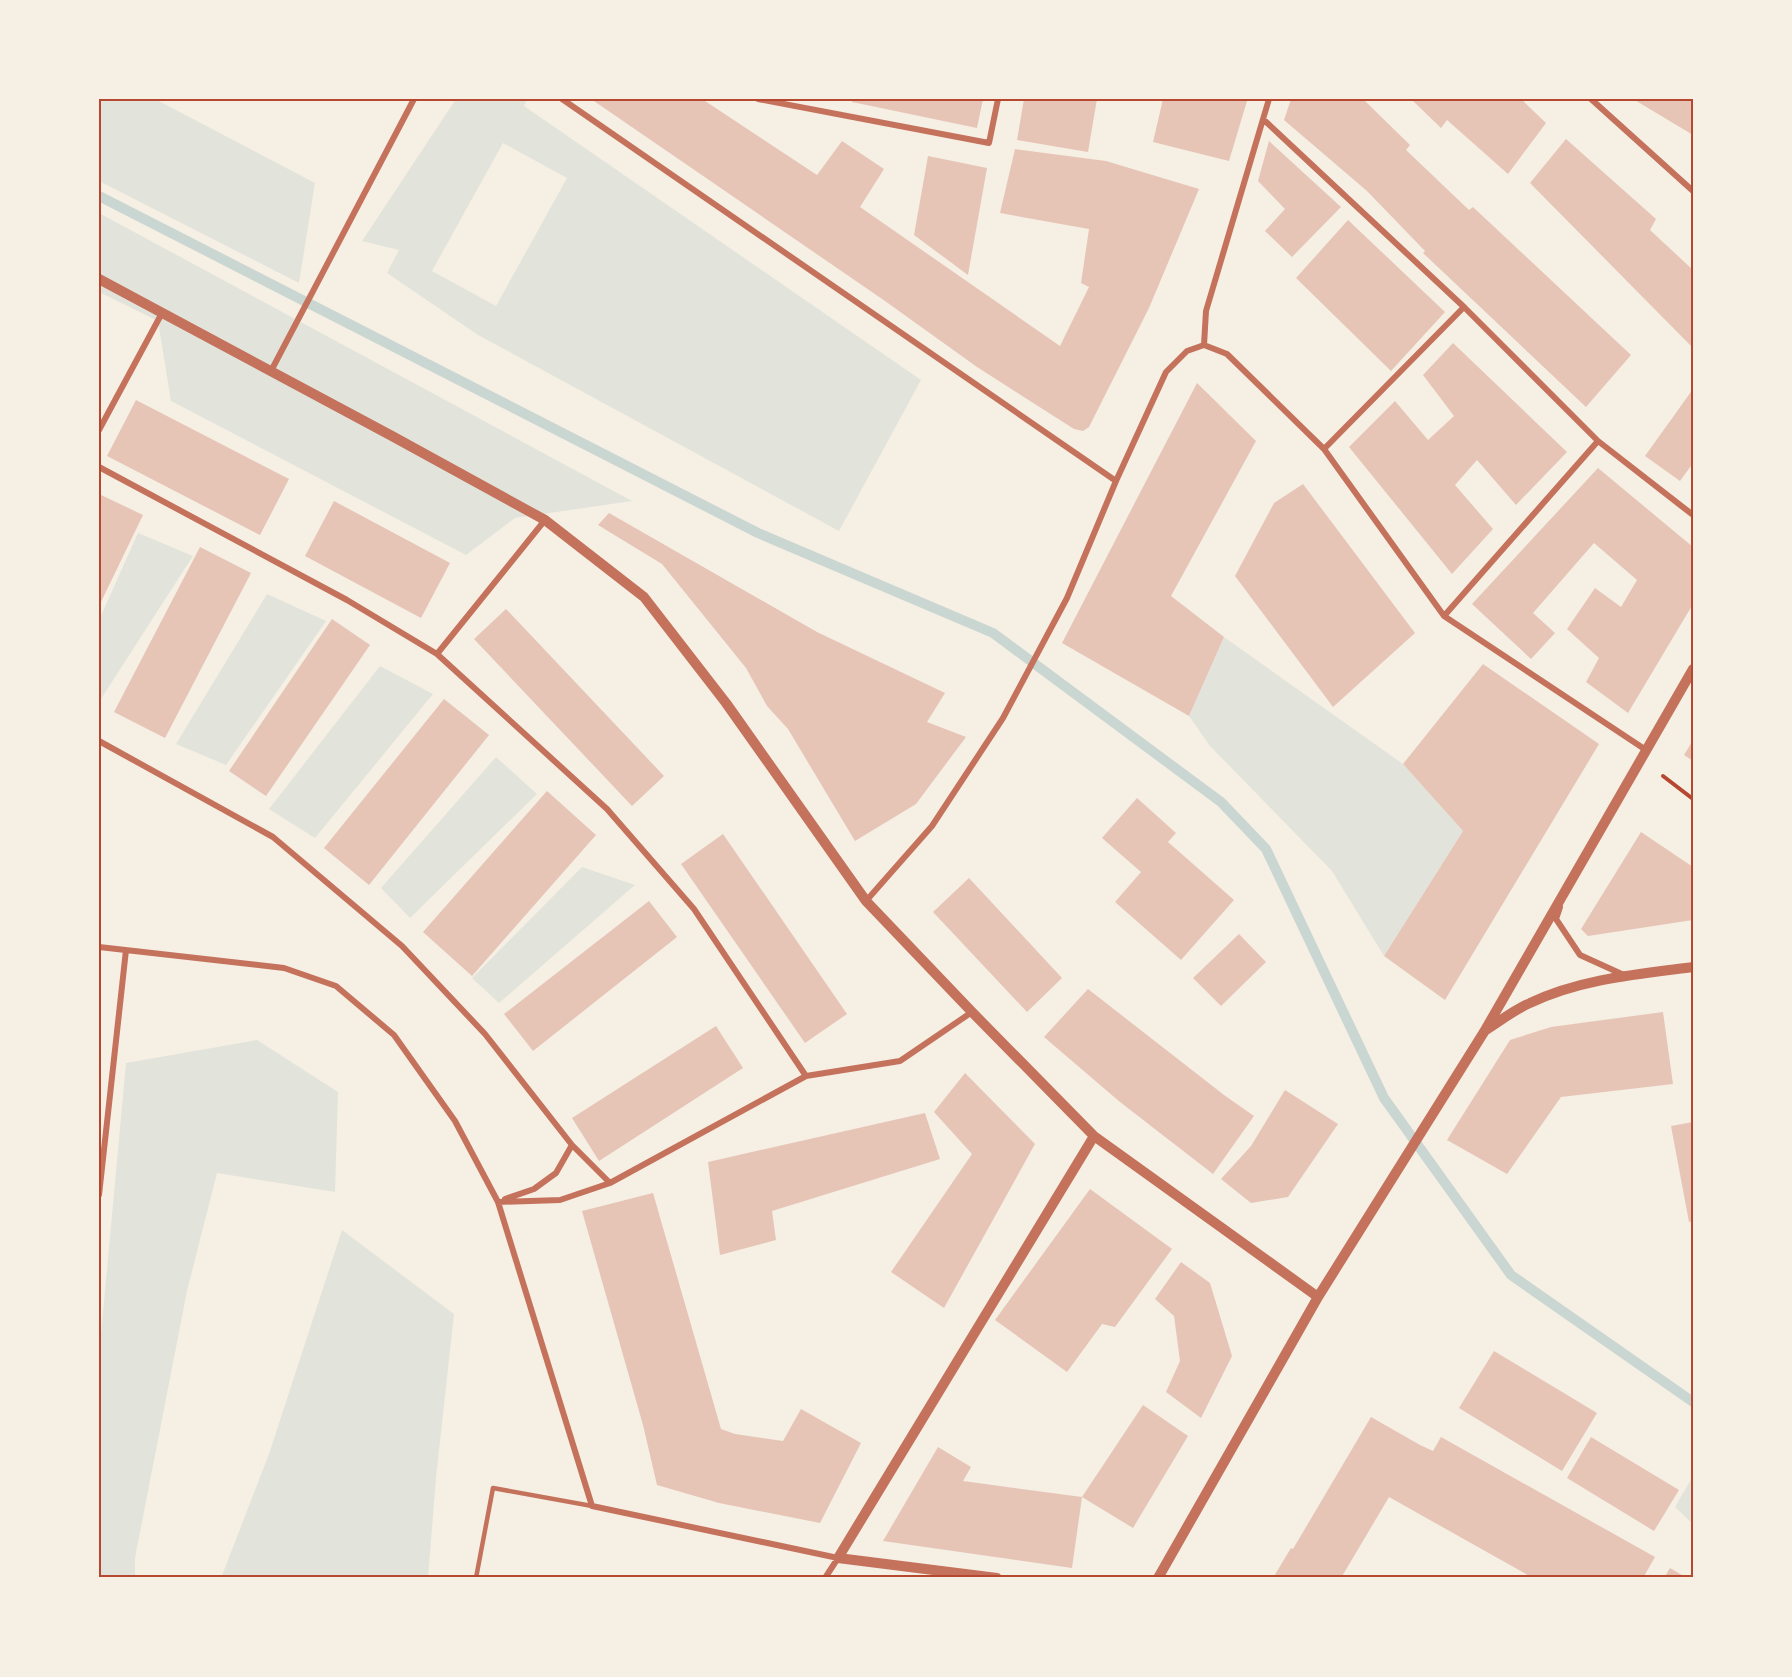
<svg xmlns="http://www.w3.org/2000/svg" width="1792" height="1677" viewBox="0 0 1792 1677" font-family="Montserrat,sans-serif">
	<rect width="100%" height="100%" fill="#f6efe4"/>
	<path fill="#e2e4dc" fill-rule="evenodd" d="M99,99H155L315,183L299,283L99,181Z
		M456,99H527L524,106L921,380L839,531L478,335L387,273L399,250L362,241ZM503,143L567,178L496,306L432,271Z
		M99,213L632,501L515,518L466,555L171,401L158,321L99,292Z
		M138,533L193,556L99,702V620Z
		M267,594L326,621L226,765L176,744Z
		M1224,637L1403,764L1463,831L1384,956L1332,871L1210,746L1189,716Z
		M380,666L433,694L315,838L269,809Z
		M496,757L537,794L410,918L381,888Z
		M582,867L635,885L499,1003L472,978Z
		M257,1040L338,1092L335,1192L217,1173L187,1291L135,1558V1578H99V1356L126,1063Z
		M342,1230L454,1314L436,1478L428,1578H221L269,1454Z
		M1693,1476V1524L1675,1507Z"/>
	<g fill="none" stroke-linecap="round" stroke-linejoin="round">
		<path stroke="#c9d6d2" stroke-width="10" d="M99,196L758,533L993,633L1221,802L1266,849L1384,1098L1511,1275L1693,1402"/>
	</g>
	<path fill="#e6c5b7" d="M591,99H702L817,175L842,141L884,169L860,207L1060,346L1089,287L1081,283L1089,229L1000,213L1015,149L1106,161L1199,189L1149,308L1089,427L1083,431L1074,429L977,367L885,301Z
		M852,99H983L977,128L852,102Z
		M1024,99H1097L1088,152L1017,140Z
		M1163,99L1247,101L1229,161L1153,142Z
		M1291,99H1363L1410,145L1406,150L1469,210L1473,207L1631,355L1586,407L1423,253L1425,251L1367,191L1284,120Z
		M1411,99H1521L1546,123L1508,174L1447,120L1441,128Z
		M1633,99H1693V135Z
		M1566,139L1656,219L1650,230L1693,270V348L1530,183Z
		M1269,141L1341,207L1292,257L1265,231L1285,209L1258,181Z
		M928,156L987,168L968,275L914,235Z
		M1348,220L1445,312L1391,371L1296,278Z
		M1453,343L1567,452L1516,505L1477,460L1455,485L1493,529L1452,574L1349,447L1395,401L1428,440L1454,416L1423,375Z
		M1197,383L1256,441L1171,596L1224,637L1189,716L1062,643Z
		M1693,389V463L1680,481L1645,456Z
		M136,400L289,479L260,535L107,456Z
		M1598,468L1693,547V604L1628,713L1586,682L1599,658L1567,629L1595,588L1621,607L1637,580L1594,543L1533,613L1555,633L1531,659L1472,604Z
		M1303,484L1415,633L1333,707L1235,576L1274,503Z
		M99,494L143,515L99,606Z
		M334,501L450,563L421,618L305,556Z
		M609,513L817,632L945,693L927,722L966,737L916,804L855,841L788,729L767,706L746,668L662,564L598,525Z
		M200,547L251,573L165,738L114,712Z
		M506,609L664,776L632,806L474,639Z
		M332,619L370,645L266,796L229,771Z
		M1483,664L1599,744L1445,1000L1384,956L1463,831L1403,764Z
		M444,699L489,735L369,885L324,848Z
		M1693,740V761L1684,755Z
		M547,791L596,835L472,976L423,932Z
		M1137,798L1176,833L1168,842L1234,900L1181,960L1115,902L1141,872L1102,838Z
		M1641,832L1693,867V920L1588,936L1581,929Z
		M723,834L847,1014L805,1043L681,864Z
		M969,878L1062,978L1027,1012L933,912Z
		M649,901L677,937L533,1051L504,1014Z
		M1239,934L1266,962L1221,1006L1193,978Z
		M1088,989L1224,1095L1254,1116L1213,1174L1120,1102L1044,1037Z
		M1663,1012L1673,1084L1561,1097L1507,1174L1447,1140L1510,1040L1551,1027Z
		M716,1026L743,1068L599,1161L572,1118Z
		M965,1073L1035,1144L944,1308L891,1272L972,1154L934,1112Z
		M1285,1090L1338,1124L1288,1197L1251,1203L1221,1179L1251,1146Z
		M925,1113L940,1159L772,1211L776,1240L720,1255L708,1162Z
		M1693,1122V1221L1689,1222L1671,1126Z
		M1090,1189L1172,1249L1115,1327L1102,1324L1067,1372L995,1320Z
		M653,1193L721,1429L735,1434L783,1441L801,1409L861,1443L820,1523L719,1503L657,1485L643,1425L582,1211Z
		M1181,1262L1210,1283L1232,1356L1201,1418L1166,1392L1180,1361L1174,1316L1155,1299Z
		M1494,1351L1597,1413L1562,1471L1459,1408Z
		M1143,1405L1188,1436L1133,1528L1082,1497L1072,1568L883,1541L938,1447L971,1467L963,1481L1082,1497Z
		M1371,1417L1420,1445L1433,1451L1441,1437L1655,1557L1643,1578H1533L1389,1497L1341,1578H1273L1291,1548L1293,1549Z
		M1591,1437L1679,1490L1654,1531L1567,1478Z
		M1670,1568L1687,1578H1664Z"/>
	<g fill="none" stroke-linecap="round" stroke-linejoin="round">
		<path stroke="#b5482f" stroke-width="4" d="M1663,776L1693,799"/>
		<path stroke="#c5725c" stroke-width="4.5" d="M476,1578L493,1488L592,1506"/>
		<path stroke="#c5725c" stroke-width="6" d="M562,99L1116,481
			M758,99L989,143L998,99
			M1591,99L1693,191
			M1264,120L1464,307L1598,441L1693,515
			M1204,345L1227,354L1324,449L1444,616L1646,750
			M1204,345L1206,311L1269,99
			M271,371L414,99
			M99,430L162,313
			M1324,449L1464,307
			M99,467L347,600L437,654L607,809L694,909L806,1076
			M1444,616L1598,441
			M437,654L545,520
			M99,741L273,837L402,946L485,1034L572,1145L610,1183
			M866,901L932,826L1003,718L1067,598L1116,481L1166,372L1187,351L1204,345
			M1560,907L1556,919L1580,955L1624,975
			M99,947L284,968L336,986L394,1035L455,1121L498,1202L592,1506L838,1558L825,1578
			M99,1195L126,950
			M505,1199L534,1189L556,1173L572,1145
			M498,1202L560,1200L610,1183L806,1076L900,1061L972,1012"/>
		<path stroke="#c5725c" stroke-width="10" d="M99,279L392,436L545,520L644,597L726,703L866,901L972,1012L1094,1136L1318,1297
			M1486,1030C1500,1021 1514,1010 1530,1003C1580,979 1638,974 1693,967
			M997,1578L838,1558L1094,1136
			M1158,1578L1318,1297L1484,1032L1693,669"/>
	</g>
	<rect width="1792" height="1677" fill="none" stroke="#f6efe4" stroke-width="201"/>
	<rect x="100" y="100" width="1592" height="1476" fill="none" stroke="#b5482f" stroke-width="2"/>
</svg>
